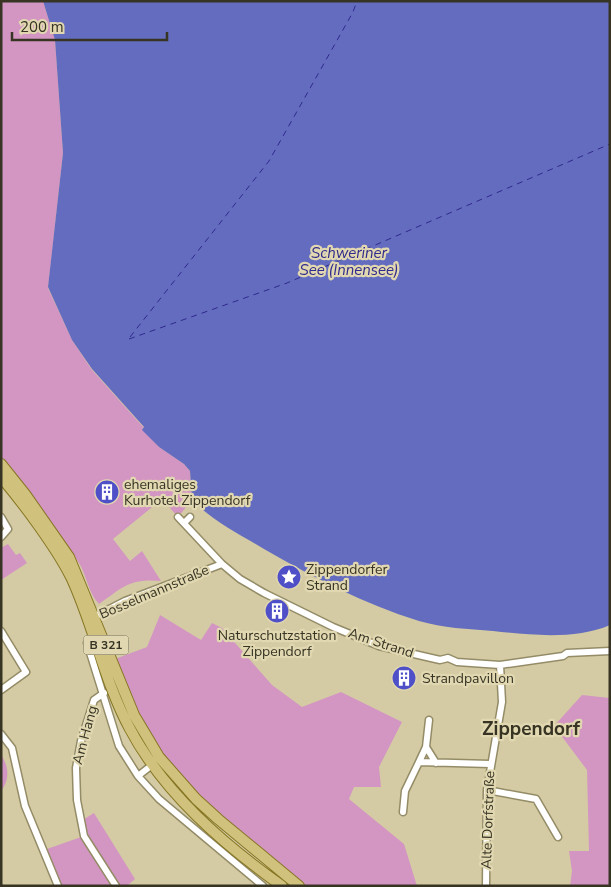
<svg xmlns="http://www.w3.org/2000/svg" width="611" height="887" viewBox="0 0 611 887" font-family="'Nunito Sans',sans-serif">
	<rect width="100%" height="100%" fill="#d4cba4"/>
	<path fill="#d396c2" d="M1,1H43L55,40L63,153L48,288L72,340L92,370L144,428L143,430L159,447L184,464L190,471L192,500L178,517L162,499L113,539L130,561L142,551L161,581C130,578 123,587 99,604C88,593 87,576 79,563C55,527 29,491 1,458Z
		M8,544L16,555L20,553L27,563L1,580V548Z
		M160,615L201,640L212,623L222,628L272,685L302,707L341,692L402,722L379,767L381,787H354L349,799L404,844L417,886H307L299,880L261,852L181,779L145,730L115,659L147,647Z
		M582,695L610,698V886H570L572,871L569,851H589L587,770L554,726Z
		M1,755C9,766 10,780 1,791Z
		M94,813L135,879L127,886H58L44,850L84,836L81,821Z"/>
	<path fill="#646cbf" d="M43,1H610V625C576,640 529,635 493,631C468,629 443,628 419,621C364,604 313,577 264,549C239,534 213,521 192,500L190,471L184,464L159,447L142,430L144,427L92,369L72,340L48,287L63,153L55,40Z"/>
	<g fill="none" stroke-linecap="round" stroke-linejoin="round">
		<path stroke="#2f2a8c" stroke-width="1" stroke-dasharray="6 5" stroke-linecap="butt" d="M130,337L269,161L353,12L357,1
			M129,339L287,283L610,144"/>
		<defs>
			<path id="minor" d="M1,517L8,529L1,537
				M178,517L222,564L240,579L264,593L333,627L379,646L440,660L448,658L457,662L500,665L563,656L567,653L610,651
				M184,523L190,517
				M92,618L125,601L222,564
				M1,631L26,672L1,690
				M87,643L119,746L138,776L159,799L263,886
				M104,693L94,700L81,741L76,768L77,800L84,836L116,886
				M429,720L426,747L436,763
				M1,734L12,748L25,806L58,886
				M419,762L426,747
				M138,776L152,765
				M487,790L536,799L558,837
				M403,812L405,791L419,762L490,764
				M486,886L487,790L502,702L500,665"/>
			<path id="primary" d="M1,464L25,494L69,557L134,715L159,757L196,799L218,819L299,886
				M1,477C23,503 56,547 71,577C94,626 104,681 130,729C164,793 223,844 282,886"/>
		</defs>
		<use href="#minor" stroke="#948c67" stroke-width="9"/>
		<use href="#primary" stroke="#867624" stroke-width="12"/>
		<use href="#minor" stroke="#fff" stroke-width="6"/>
		<use href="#primary" stroke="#d0c27c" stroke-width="10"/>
		<path stroke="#4a4633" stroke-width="1" d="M1,883L3,886"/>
	</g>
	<defs>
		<symbol id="building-disc" viewBox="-11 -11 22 22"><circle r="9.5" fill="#4f50c7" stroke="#e1d8b1"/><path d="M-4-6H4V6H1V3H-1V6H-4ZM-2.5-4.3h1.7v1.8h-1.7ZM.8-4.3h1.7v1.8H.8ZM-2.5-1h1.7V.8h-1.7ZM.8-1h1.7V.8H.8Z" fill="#fff"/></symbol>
		<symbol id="sight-disc" viewBox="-11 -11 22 22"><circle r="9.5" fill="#4f50c7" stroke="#e1d8b1"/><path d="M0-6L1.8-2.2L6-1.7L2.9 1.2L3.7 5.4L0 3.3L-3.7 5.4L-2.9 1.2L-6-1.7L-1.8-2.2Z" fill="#fff"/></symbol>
	</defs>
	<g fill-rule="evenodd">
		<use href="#building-disc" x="93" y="478" width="28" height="28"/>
		<use href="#sight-disc" x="275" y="563" width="28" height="28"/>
		<use href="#building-disc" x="263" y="597" width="28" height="28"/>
		<use href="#building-disc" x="390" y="664" width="28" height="28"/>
	</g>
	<g text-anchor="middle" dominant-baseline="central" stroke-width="4.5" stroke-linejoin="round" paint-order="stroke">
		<rect fill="#e1d8b1" stroke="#6a654e" stroke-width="1" x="83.5" y="635.5" width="45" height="19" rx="4"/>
		<g font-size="12" font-weight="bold" fill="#373424">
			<text x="106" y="645">B 321</text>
		</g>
		<g font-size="14" fill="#373424" stroke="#e1d8b1" text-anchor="start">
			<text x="124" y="484">ehemaliges<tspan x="124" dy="16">Kurhotel Zippendorf</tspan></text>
			<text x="306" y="569">Zippendorfer<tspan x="306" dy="16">Strand</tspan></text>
			<text x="277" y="635" text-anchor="middle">Naturschutzstation<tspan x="277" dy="16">Zippendorf</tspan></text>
			<text x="422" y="678">Strandpavillon</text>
		</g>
		<g font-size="14" fill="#373424" stroke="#e1d8b1">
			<text transform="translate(154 592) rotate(-23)">Bosselmannstraße</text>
			<text transform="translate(381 643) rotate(18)">Am Strand</text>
			<text transform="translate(85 735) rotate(-75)">Am Hang</text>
			<text transform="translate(488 820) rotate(-88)">Alte Dorfstraße</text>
		</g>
		<g font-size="15" font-style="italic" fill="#2f2a8c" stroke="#e1d8b1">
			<text x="349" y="253">Schweriner<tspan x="349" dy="17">See (Innensee)</tspan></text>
		</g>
		<g font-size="19" font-weight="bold" fill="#373424" stroke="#e1d8b1">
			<text x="531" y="729">Zippendorf</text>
		</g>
	</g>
	<rect width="611" height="887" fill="none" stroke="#373424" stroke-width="5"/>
	<path d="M12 32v8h155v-8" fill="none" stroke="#373424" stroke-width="2.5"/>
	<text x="20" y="32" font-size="15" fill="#373424" stroke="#e1d8b1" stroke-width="4" paint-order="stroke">200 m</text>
</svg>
